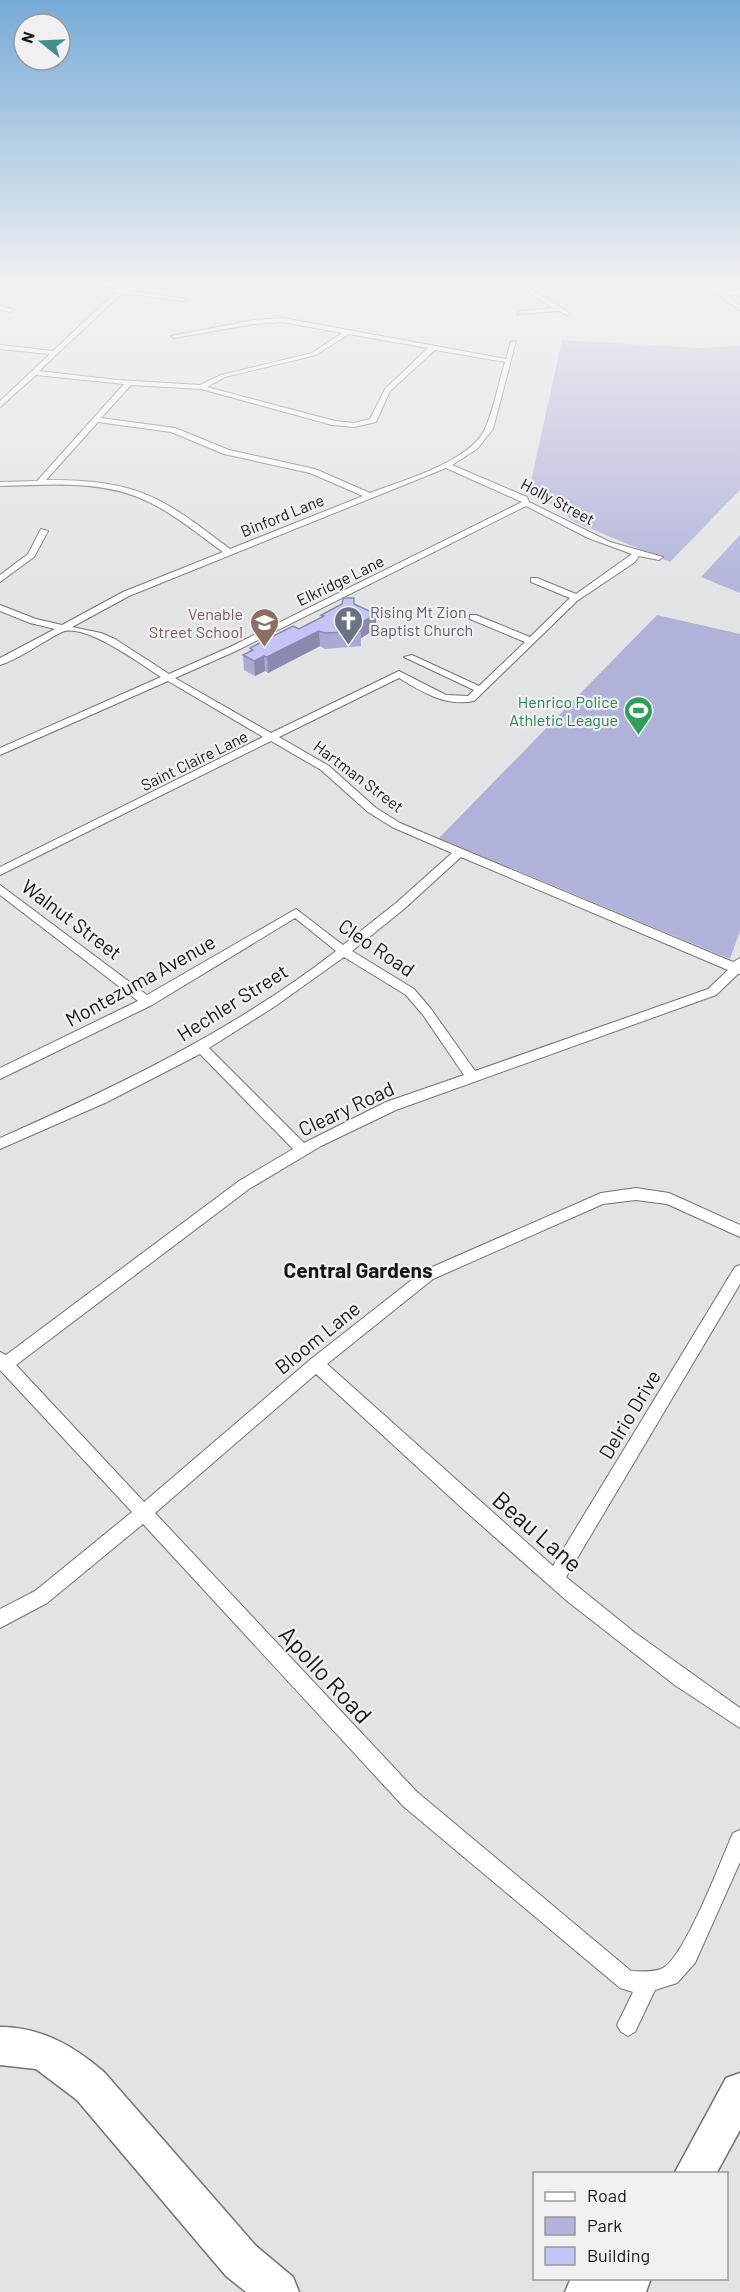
<svg xmlns="http://www.w3.org/2000/svg" width="740" height="2292" viewBox="0 0 740 2292" font-family="Barlow,sans-serif">
	<rect width="100%" height="100%" fill="#e2e3e5"/>
	<path fill="#b0b2d9" d="M562,340L698,348L740,346V490L670,562L575,522L551,504L528,495Z
		M740,535V593L701,577Z
		M657,615L740,634V931L730,959L439,838Z"/>
	<g fill="none" stroke-linecap="round" stroke-linejoin="round">
		<defs>
			<path id="street" d="M0,284H4L0,287Z
				M60,284L119,289L124,284H131L125,290L187,299L184,301L122,293L39,371L117,380L200,385L221,375L312,353L342,333L283,322L254,324L174,338L171,336L254,320L283,318L506,359L511,342L516,341L493,429L477,449L452,465L527,497L529,502L610,542L663,557L659,560L639,556L635,562L577,601L474,701C446,707 422,692 399,678L279,737L329,766L376,808L400,823L733,962L740,958V974H738L716,995L396,1110L321,1146L249,1189L16,1365L144,1502L311,1359L423,1271L601,1193L636,1188L669,1193L740,1225V1237L667,1204L636,1200L603,1204L433,1279L327,1364L553,1566L735,1267L740,1265V1284L566,1577L634,1632L740,1708V1728L676,1686L567,1601L463,1509L316,1374L155,1513L417,1792L631,1971C641,1971 653,1973 663,1968C685,1956 721,1860 733,1833L740,1830V1862L695,1963L677,1983L655,1990L635,2032L628,2036L621,2032L617,2025L633,1992L620,1988L403,1806L143,1524L47,1603L0,1628V1609L35,1591L132,1512L0,1370V1352L6,1355L239,1181L293,1149L200,1054L107,1102L0,1149V1138C118,1086 233,1031 336,951L295,918L152,1005L0,1079V1068L138,1001L0,895V885L147,995L296,909L343,945L396,903L452,853L392,827L368,812L321,770L271,741L0,875V867L263,737L168,681L0,755V748L161,677C142,665 84,622 62,632C41,642 22,658 0,665V658L55,629L30,623L0,611V605L36,619L62,625L123,592L223,552C199,535 177,516 151,503C104,479 50,485 0,486V482L37,481L124,384L36,375L0,407V401L50,354L0,349V345L53,351L116,292ZM349,334L428,348L385,389L370,419L354,423L335,421L207,387L225,377L316,355ZM435,350L505,362C498,384 494,409 485,429C470,462 401,481 370,493L315,469L229,450L175,428L101,418L131,385L201,389L332,425L354,427L376,422L390,391ZM98,422L171,432L224,454L310,473L363,496L230,549C207,532 184,513 158,500C124,482 84,480 46,480ZM446,468L522,502L230,647L169,674L115,639L101,633L72,627L129,596ZM526,506L588,538L632,554L576,594L537,578H531V582L570,598L530,637L476,615H470V619L525,642L479,686L412,655L404,657L474,690L468,696L446,695L399,671L271,733L175,678L236,651ZM461,857L728,970L708,989L475,1071L431,1009L414,989L352,951L404,909ZM344,957L406,995L423,1015L464,1075L386,1102L304,1143L209,1048L274,1007Z
				M516,284H523L570,313L567,315L559,311L518,314L520,311L553,308Z
				M708,284H715L724,292L740,290V294L728,295L740,305V310L719,295Z
				M0,306L12,309L13,310L10,312L0,310Z
				M41,529L48,531L34,557L0,582V575L28,554Z"/>
			<path id="highway" d="M0,2027C41,2027 74,2046 104,2072L256,2246L293,2277L299,2292H246L226,2276L77,2100L36,2069L0,2065Z
				M740,2073V2130L716,2174H674L726,2078Z
				M571,2278H651L646,2292H565Z"/>
		</defs>
		<use href="#street" stroke="#727274" stroke-width="2"/>
		<use href="#highway" stroke="#727274" stroke-width="3"/>
		<use href="#street" fill="#fff" fill-rule="evenodd"/>
		<use href="#highway" fill="#fff" fill-rule="evenodd"/>
	</g>
	<path fill="#a9a9d4" d="M354,598V604L376,614V629L361,638V646L325,649L320,646L268,673L265,671L255,676L244,670L243,655L250,651V648L299,629L321,617V615Z"/>
	<path fill="#898aad" d="M376,614V629L361,638V623Z
		M319,631L320,646L268,673L267,657Z
		M264,656L265,671L255,676L254,661Z"/>
	<path fill="#c4c5f7" stroke="#898aad" stroke-width="1.5" d="M343,598H354V604L376,614L361,623V631L325,633L319,631L267,657L264,656L254,661L243,655L253,650L250,648L293,626L299,629L324,616L321,615L342,604Z"/>
	<linearGradient id="sky" x2="0" y2="1"><stop stop-color="#76aad6"/><stop offset="0.47" stop-color="#f2f2f3"/><stop offset="1" stop-color="#f2f2f3" stop-opacity="0"/></linearGradient>
	<rect width="740" height="605" fill="url(#sky)"/>
	<defs>
		<symbol id="church-pin" viewBox="-11 -11 22 30"><path d="M0 17L-7.5 6A9.5 9.5 0 1 1 7.5 6Z" fill="#6b7280" stroke="#f0f0f2"/><path d="M-1.2-6h2.4v3.5h3.3v2.4h-3.3V6h-2.4V-.1h-3.3v-2.4h3.3Z" fill="#fff"/></symbol>
		<symbol id="school-pin" viewBox="-11 -11 22 30"><path d="M0 17L-7.5 6A9.5 9.5 0 1 1 7.5 6Z" fill="#8d6e63" stroke="#f0f0f2"/><path d="M0-5L7-2L0 1L-7-2ZM-4 1L0 2.5L4 1V4Q0 6-4 4Z" fill="#fff"/></symbol>
		<symbol id="stadium-pin" viewBox="-11 -11 22 30"><path d="M0 17L-7.5 6A9.5 9.5 0 1 1 7.5 6Z" fill="#2e9e5b" stroke="#f0f0f2"/><path d="M0-5a6.5 5 0 1 0 0 10a6.5 5 0 1 0 0-10ZM-3.5-1.8h7v3.6h-7Z" fill="#fff"/></symbol>
	</defs>
	<g fill-rule="evenodd">
		<use href="#church-pin" x="332" y="604" width="33" height="45"/>
		<use href="#school-pin" x="248" y="606" width="33" height="45"/>
		<use href="#stadium-pin" x="622" y="694" width="33" height="45"/>
	</g>
	<g text-anchor="middle" dominant-baseline="central" stroke-width="4.5" stroke-linejoin="round" paint-order="stroke">
		<g font-size="16" fill="#161617" stroke="#f0f0f2">
			<text transform="translate(558 501) rotate(28)">Holly Street</text>
			<text transform="translate(282 515) rotate(-22)">Binford Lane</text>
			<text transform="translate(340 580) rotate(-26)">Elkridge Lane</text>
			<text transform="translate(194 760) rotate(-26)">Saint Claire Lane</text>
			<text transform="translate(359 776) rotate(37)">Hartman Street</text>
		</g>
		<g font-size="16" fill="#5b616d" stroke="#f0f0f2" text-anchor="start">
			<text x="370" y="611">Rising Mt Zion<tspan x="370" dy="18">Baptist Church</tspan></text>
		</g>
		<g font-size="16" fill="#785e54" stroke="#f0f0f2" text-anchor="end">
			<text x="243" y="613">Venable<tspan x="243" dy="18">Street School</tspan></text>
		</g>
		<g font-size="16" fill="#27864d" stroke="#f0f0f2" text-anchor="end">
			<text x="618" y="701">Henrico Police<tspan x="618" dy="18">Athletic League</tspan></text>
		</g>
		<g font-size="20" fill="#161617" stroke="#f0f0f2">
			<text transform="translate(72 919) rotate(37)">Walnut Street</text>
			<text transform="translate(377 947) rotate(34)">Cleo Road</text>
			<text transform="translate(140 980) rotate(-29)">Montezuma Avenue</text>
			<text transform="translate(232 1002) rotate(-32)">Hechler Street</text>
			<text transform="translate(346 1108) rotate(-25)">Cleary Road</text>
			<text transform="translate(317 1337) rotate(-39)">Bloom Lane</text>
			<text transform="translate(629 1414) rotate(-59)">Delrio Drive</text>
		</g>
		<g font-size="21" font-weight="bold" fill="#161617" stroke="#f0f0f2">
			<text x="358" y="1269">Central Gardens</text>
		</g>
		<g font-size="24" fill="#161617" stroke="#f0f0f2">
			<text transform="translate(538 1531) rotate(41)">Beau Lane</text>
			<text transform="translate(326 1674) rotate(47)">Apollo Road</text>
		</g>
	</g>
	<rect x="533" y="2172" width="195" height="108" fill="#f0f0f2" stroke="#99999a" stroke-width="1.5"/>
	<rect x="545" y="2192" width="30" height="9" fill="#ffffff" stroke="#99999a" stroke-width="1.5"/>
	<text x="587" y="2202" font-size="18" fill="#161617">Road</text>
	<rect x="545" y="2217" width="30" height="18" fill="#b0b2d9" stroke="#99999a" stroke-width="1.5"/>
	<text x="587" y="2232" font-size="18" fill="#161617">Park</text>
	<rect x="545" y="2247" width="30" height="18" fill="#c4c5f7" stroke="#99999a" stroke-width="1.5"/>
	<text x="587" y="2262" font-size="18" fill="#161617">Building</text>
	<g transform="translate(42 42) rotate(288)"><circle r="28" fill="#f0f0f2" stroke="#99999a" stroke-width="1.5"/>
	<path d="M0-4.5L10 22L0 15L-10 22Z" fill="#448c8e"/>
	<text y="-9" font-size="16" font-weight="bold" text-anchor="middle" fill="#161617">N</text>
	</g>
</svg>
